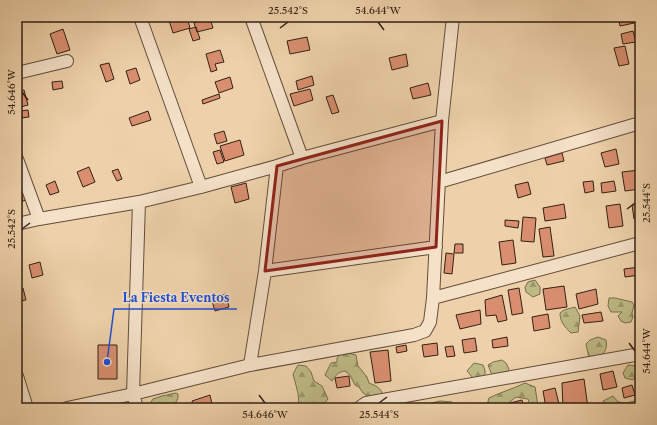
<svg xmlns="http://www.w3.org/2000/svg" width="657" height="425" viewBox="0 0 657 425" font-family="'Libre Caslon Text',serif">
	<defs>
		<pattern id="forest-firs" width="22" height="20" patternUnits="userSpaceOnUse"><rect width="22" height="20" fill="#beba85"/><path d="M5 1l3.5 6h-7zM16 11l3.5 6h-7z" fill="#9b976c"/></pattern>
	</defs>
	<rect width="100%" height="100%" fill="#eed1aa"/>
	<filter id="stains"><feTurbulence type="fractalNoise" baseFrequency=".005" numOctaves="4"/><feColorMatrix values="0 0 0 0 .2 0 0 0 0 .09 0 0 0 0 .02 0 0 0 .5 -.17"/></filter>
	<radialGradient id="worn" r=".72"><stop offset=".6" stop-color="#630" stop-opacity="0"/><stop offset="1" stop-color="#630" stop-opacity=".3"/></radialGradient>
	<path fill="url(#forest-firs)" stroke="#786e4c" d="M535,280L540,287V294L533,297L526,292L525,287L528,282Z
		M609,298H615L632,302L634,305L632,313L633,317L631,322L625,323L621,321L618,316L622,312H611L608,306Z
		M575,307L580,316L578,332L571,333C565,327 560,322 560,313L564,310Z
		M598,337L606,340C608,348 604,356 596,358C594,359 591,358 589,358L586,344L590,340Z
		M342,352L356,355L358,366L367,377L369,383C376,386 380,387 383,395L369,397L363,393L359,387L355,385L350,375L345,371C338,372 336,375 332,381L325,375L331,363L337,362V358Z
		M502,360L506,363L509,369L506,374L492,375L488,365L493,362Z
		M474,363L483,365L485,370V377L473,378L467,371Z
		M298,365L306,366L311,372L314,381L322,386L328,399L320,408H301L299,405L298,393L293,374Z
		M628,365L637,366L640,368V370L633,380L625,378L623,373Z
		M525,383L535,387L538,406L531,408L528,399L516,397L506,405L507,408H487V405L489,398C501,392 513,389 525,383Z
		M176,393L178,394V398L175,404L167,405L165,408H149V405L153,399L162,396Z
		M613,396L618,402L626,403L639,400L640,408H605L603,401Z
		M440,401L452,402V408H410Z"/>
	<path fill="#d98f6f" stroke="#332114" d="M168,17H187L190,28L173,33Z
		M618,17H638L639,22L620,26Z
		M210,18L213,28L197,32L194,23Z
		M196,27L200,39L193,41L189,29Z
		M63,29L70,50L57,54L50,34Z
		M633,31L636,42L623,44L621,34Z
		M307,37L310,50L290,54L287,41Z
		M625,46L629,64L619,66L614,48Z
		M220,50L224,62L215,64L217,70L211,72L206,54Z
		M406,54L408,66L392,70L389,58Z
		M109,63L114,79L106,82L100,65Z
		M136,68L140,80L130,84L126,71Z
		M312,76L314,85L298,90L296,81Z
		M230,77L233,88L219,93L215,82Z
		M62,81L63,88L53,90L52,82Z
		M428,83L431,95L413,99L410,88Z
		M310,89L313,100L294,106L290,94Z
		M24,90L28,105L17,108V92Z
		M219,94L220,98L203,104L202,100Z
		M333,95L339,112L332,114L326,97Z
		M28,110L29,117L21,118L20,111Z
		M148,111L151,120L132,126L129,118Z
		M224,131L227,141L217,144L214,134Z
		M240,140L244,155L225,161L220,146Z
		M616,149L619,164L605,167L601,153Z
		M220,150L224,162L217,164L213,152Z
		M562,153L564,161L547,165L545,158Z
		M89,167L95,182L83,187L77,172Z
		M118,169L122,179L117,181L112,171Z
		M639,170L640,179V189L625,191L622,172Z
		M17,176L26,200L17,203Z
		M55,181L59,192L50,195L46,185Z
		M593,181L594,191L585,193L583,182Z
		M614,181L616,191L602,193L601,183Z
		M528,182L531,194L518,198L515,185Z
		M246,183L249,199L235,203L231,187Z
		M564,204L566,218L545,221L543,208Z
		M620,204L623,226L609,228L606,206Z
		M640,204V218L634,219L632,205Z
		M523,217L536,218L534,242L521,241Z
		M505,220L519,221L518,228L505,226Z
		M550,227L554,256L543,257L539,229Z
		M513,240L516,263L502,265L499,242Z
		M455,244H463V253H454Z
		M446,253L454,254L452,274L444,273Z
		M40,262L43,275L32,278L29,265Z
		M640,267V275L625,277L624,269Z
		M564,286L567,307L546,310L543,289Z
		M23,288L26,300L17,302V290Z
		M519,288L523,313L512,315L508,290Z
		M596,289L598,304L579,309L576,294Z
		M226,294L229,307L215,311L211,298Z
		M502,295L507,320L498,322L496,315L486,316L485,300Z
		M480,310L481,324L460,329L456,315Z
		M601,312L603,321L584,323L582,315Z
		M548,314L550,328L534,331L532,317Z
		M507,337L508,346L493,348L492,340Z
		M475,338L477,351L464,353L462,340Z
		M437,343L438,355L424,357L422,345Z
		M98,345H117V379H98Z
		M406,345L407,351L397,353L396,347Z
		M453,346L455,356L447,357L445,347Z
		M388,350L391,381L375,383L370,352Z
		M613,371L617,387L603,390L600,374Z
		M349,376L350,386L337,388L335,378Z
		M584,379L588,408H563L562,383Z
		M632,385L635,395L624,398L622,388Z
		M555,388L560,408H546L543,391Z
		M210,395L213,408H194L192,401Z
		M522,400L524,408H511L510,403Z"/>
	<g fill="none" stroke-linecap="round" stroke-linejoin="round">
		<defs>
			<path id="minor" d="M140,17L201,187
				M251,17L302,158
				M17,73L67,61
				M17,159L39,219
				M439,182L640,123
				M17,224L39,219L139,202L201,187L277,166L302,158L442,121
				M265,271L436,247
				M433,298L640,243
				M250,365L265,271L277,166
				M17,376L27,408
				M67,408L133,394L250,365L414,335L425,331L430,322L433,298L442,121L453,17
				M137,408L133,394L139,202
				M359,408L366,403L640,354"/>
		</defs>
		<use href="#minor" stroke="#624d3a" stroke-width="14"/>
		<use href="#minor" stroke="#f4e1c8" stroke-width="12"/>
	</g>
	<path fill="#8f2418" fill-opacity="0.2" stroke="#8f2418" stroke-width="3" stroke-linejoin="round" d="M442,121L436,247L265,271L277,166Z"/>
	<path fill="none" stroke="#332114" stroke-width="1.5" d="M378,22L384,30M280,28L288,22M22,92L28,100M627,209L635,203M22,229L30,223M629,343L635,351M259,395L265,403M379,403L387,397"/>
	<path fill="none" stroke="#1d4ed8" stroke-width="1.5" d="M107 362L114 309H237"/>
	<circle fill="#1d4ed8" stroke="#f4e1c8" stroke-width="1.5" cx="107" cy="362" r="4"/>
	<g font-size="12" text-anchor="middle" font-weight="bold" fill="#1d4ed8" stroke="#f4e1c8" stroke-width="3" stroke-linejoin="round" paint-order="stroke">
		<text x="176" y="302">La Fiesta Eventos</text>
	</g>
	<rect width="657" height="425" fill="none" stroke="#eed1aa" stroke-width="44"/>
	<rect x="22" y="22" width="613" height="381" fill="none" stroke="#332114" stroke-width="1.5"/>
	<g font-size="10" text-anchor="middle" fill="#332114">
		<text x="288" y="14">25.542°S</text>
		<text x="378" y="14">54.644°W</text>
		<text transform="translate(11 92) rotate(-90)" y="4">54.646°W</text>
		<text transform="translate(646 203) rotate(-90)" y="4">25.544°S</text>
		<text transform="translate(11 229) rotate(-90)" y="4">25.542°S</text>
		<text transform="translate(646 351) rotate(-90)" y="4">54.644°W</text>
		<text x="265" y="418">54.646°W</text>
		<text x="379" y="418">25.544°S</text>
	</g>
	<rect width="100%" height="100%" filter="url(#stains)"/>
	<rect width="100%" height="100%" fill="url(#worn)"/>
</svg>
